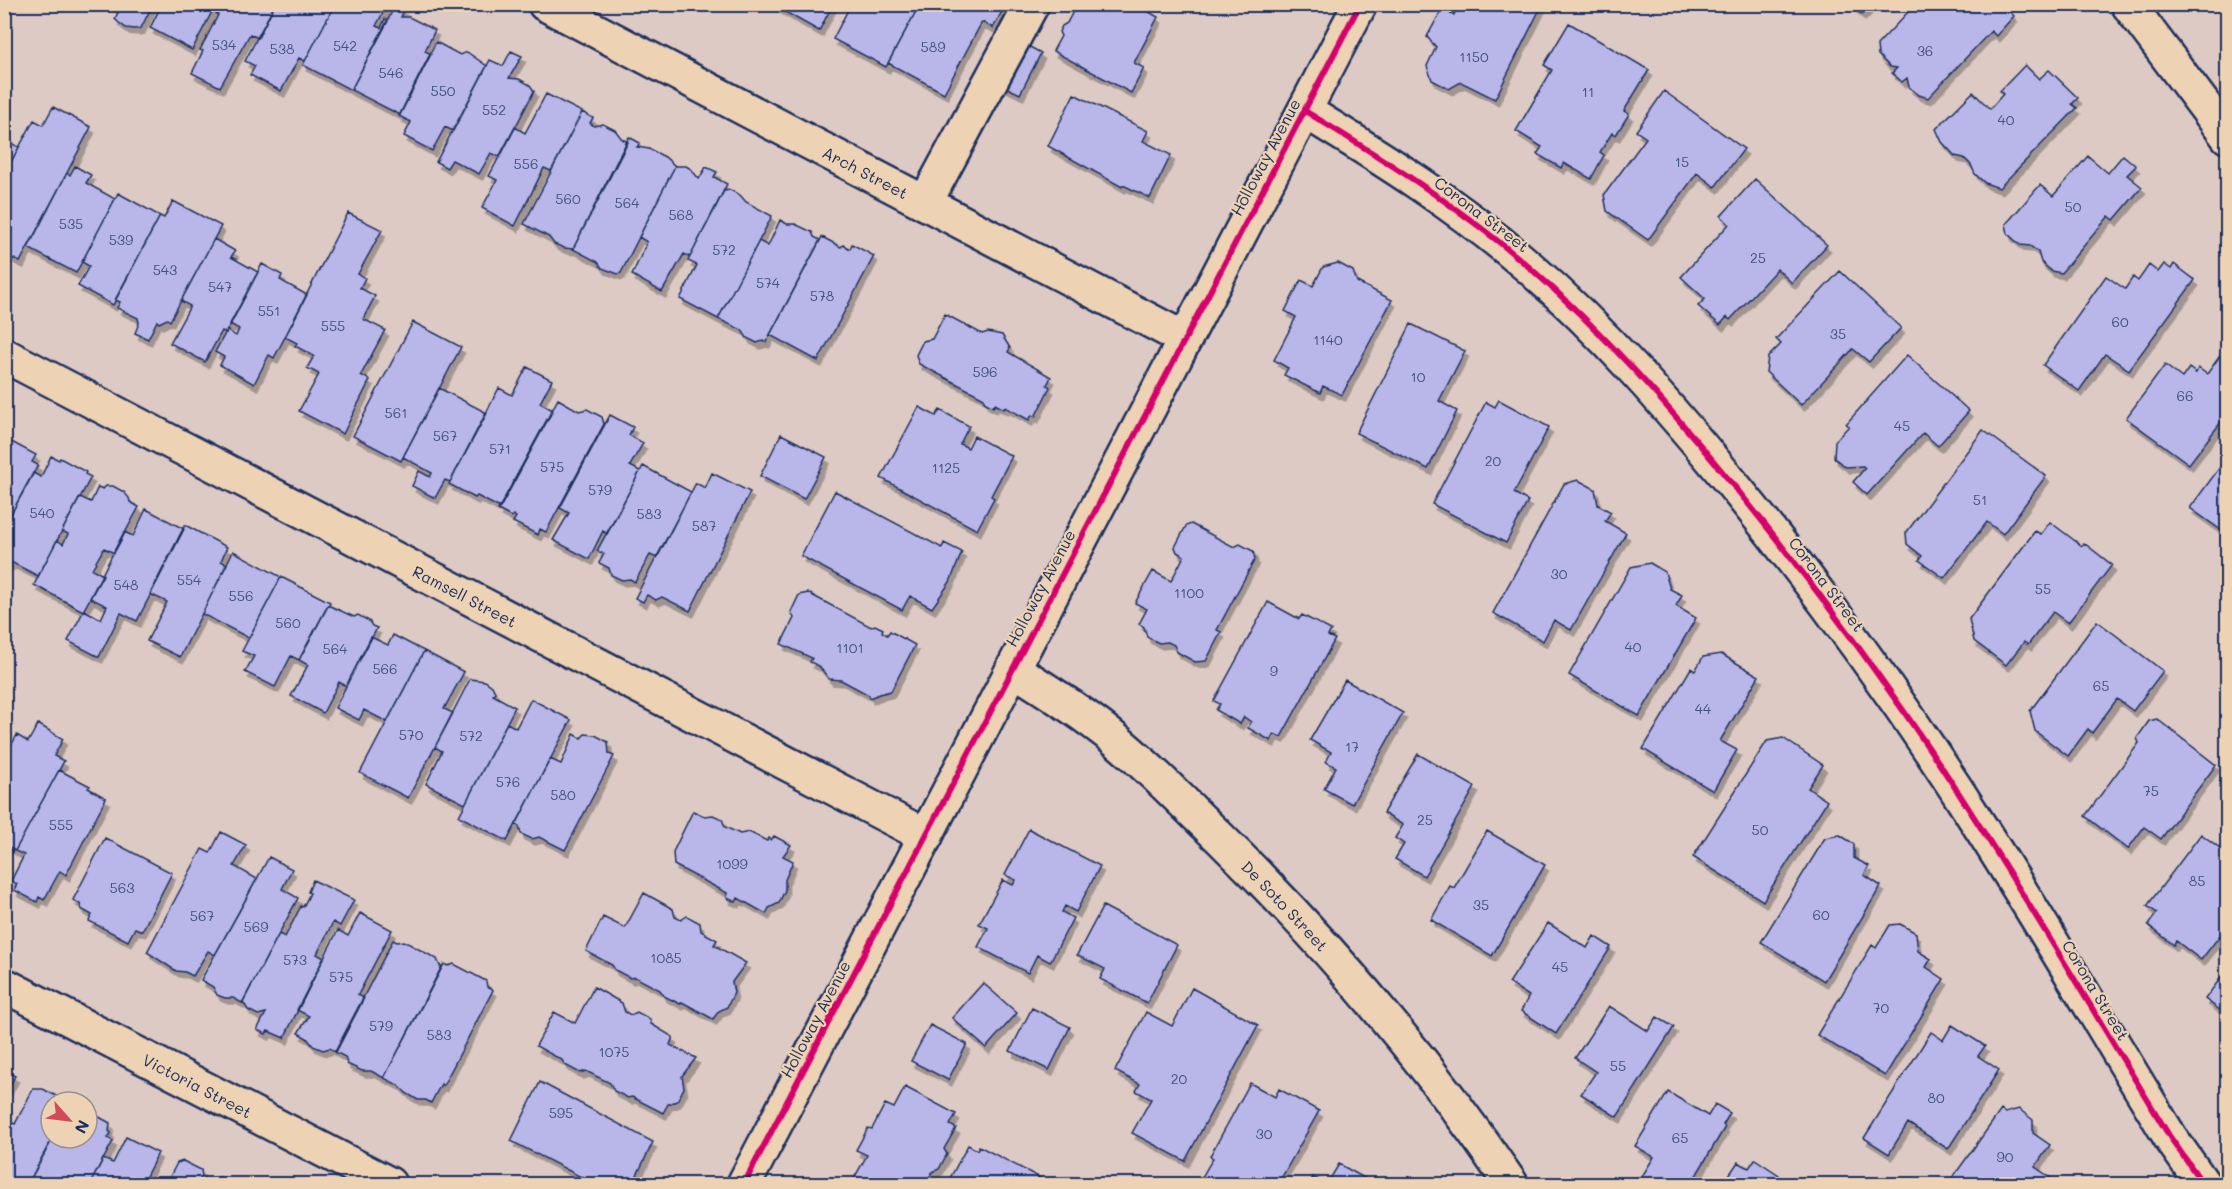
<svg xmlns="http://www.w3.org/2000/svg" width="2232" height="1189" viewBox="0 0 2232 1189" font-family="Mali,sans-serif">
	<defs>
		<filter id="shadow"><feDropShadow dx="3.5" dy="6" stdDeviation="0" flood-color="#0004"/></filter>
	</defs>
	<rect width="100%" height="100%" fill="#ddcac4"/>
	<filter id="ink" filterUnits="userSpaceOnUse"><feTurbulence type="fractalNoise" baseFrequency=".0167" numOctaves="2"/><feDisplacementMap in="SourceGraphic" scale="12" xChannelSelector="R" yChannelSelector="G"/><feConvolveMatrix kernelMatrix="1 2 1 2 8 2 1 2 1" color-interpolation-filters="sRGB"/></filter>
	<g filter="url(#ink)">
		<path fill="#b9b7e9" stroke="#1b2f5e" stroke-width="1.5" filter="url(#shadow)" d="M108,4H153L141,28L135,29L126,28L118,22L115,19L119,10Z
			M162,4H216L192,50L150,28Z
			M216,4H275L258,38L250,34L220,87L192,73L203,51L200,50L218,15L212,11Z
			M275,4H335L305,61L299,58L281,91L250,75L255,66L245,61Z
			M335,4L387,5L376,26L381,28L385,19L388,21L351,90L303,65Z
			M771,4H833L819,31Z
			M851,4H920L886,67L833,39Z
			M920,4H1006L993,28L982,22L944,93L888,63Z
			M1077,4H1135L1158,17L1134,63L1144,68L1131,93L1053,51L1061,36L1059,32L1062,26L1067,23Z
			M1459,4L1542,5L1495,99L1461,82L1449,89L1432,80L1427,66L1436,47L1427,37L1442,9L1454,15Z
			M1851,4H1872L1862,15Z
			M1907,4H2002L2014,16L1996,36L1991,31L1928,98L1919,95L1909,87L1907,78L1902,82L1892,73L1897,68L1890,67L1878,55L1877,45L1910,10L1905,7Z
			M395,6L404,10L401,17H409L435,30L425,51L431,54L400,115L351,90Z
			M1569,23L1649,70L1624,111L1629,114L1616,135L1612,133L1600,152L1604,155L1591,179L1564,163L1561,168L1537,154L1542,147L1516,131L1552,70L1544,65Z
			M1019,41L1041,53L1020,94L997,83Z
			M436,42L460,55L467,52L487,66L453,131L445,127L432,151L404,136L411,122L399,116Z
			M511,51L522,56L509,78L519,79L530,85L534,91L500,157L491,153L479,174L452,160L447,168L436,162L490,60L503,66Z
			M2025,65L2039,79L2049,70L2078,98L2072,104L2077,108L1999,188L1985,183L1975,174L1971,165L1964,158L1955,156L1942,142L1936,129L1973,92L1990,109L2003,94L2000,91Z
			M1664,91L1744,149L1715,187L1697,173L1648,240L1607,211L1604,195L1646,138L1636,131Z
			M546,94L582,112L551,171L544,168L515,226L482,208L497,180L489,176L515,127L525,133Z
			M1074,94L1148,131L1143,141L1171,155L1150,198L1123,185L1122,187L1048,146Z
			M53,107L91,127L20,262L4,254V175L34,120L43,125Z
			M582,112L593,118L590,123L594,126L603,124L615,130L622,139L628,142L573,249L564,248L554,244L549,237L524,224Z
			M629,137L640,143L637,147L649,149L665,157L675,166L621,273L618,274L602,268L598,262L573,249Z
			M4,140L19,147L4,175Z
			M2123,155L2136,166L2127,175L2142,187L2114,220L2109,216L2061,273L2051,271L2041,262L2038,252L2030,246L2020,245L2008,234L2006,224L2040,185L2053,196L2088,156L2108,173Z
			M75,166L91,175L86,183L115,199L76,273L28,248L67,173L70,175Z
			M675,166H686L691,169L699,179L706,167L717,172L714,177L727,184L690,257L684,254L662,292L632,275L647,242L639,237Z
			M1755,179L1827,245L1792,283L1777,269L1730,320L1727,317L1720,325L1698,306L1705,299L1681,277L1729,224L1721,216Z
			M730,190L740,195L746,202L772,216L718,319L680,299L697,265L688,261L724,191Z
			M118,193L160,216L113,305L78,286L89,266L82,262Z
			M173,201L221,226L170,321L167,319L159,323L157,321L148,339L135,333L139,323L138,318L117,308L120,302L115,300L160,216L164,218Z
			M348,213L382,230L358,274L365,278L360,288L375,296L363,319L385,330L361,375L370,380L343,434L299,411L319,374L307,368L314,356L295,346L297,343L285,337Z
			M780,220L787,224H795L812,232L814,237L820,240L766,342L763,341L757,343L747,338L742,330L718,319L759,241L768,246Z
			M822,237L841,247L843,245L850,249L852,244L874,256L818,361L770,335Z
			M214,239L235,251L231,257L258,272L226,333L222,331L205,362L170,343L190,306L181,301Z
			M1338,263L1353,271L1357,282L1392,300L1342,395L1323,386L1320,393L1284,375L1288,368L1274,360L1296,317L1285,311L1301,280L1313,286L1323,267Z
			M262,264L282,275L280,280L307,295L274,358L269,355L254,384L220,365L224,357L215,352L227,330L236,336L239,329L230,324Z
			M2164,264L2171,269L2174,264L2195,280L2129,370L2105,354L2079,391L2043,365L2106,276L2125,289L2133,277L2138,281L2149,265L2158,272Z
			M1840,271L1901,328L1869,362L1853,349L1801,405L1766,372L1768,357L1781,344L1776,339Z
			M945,314L982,334L988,332L1002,335L1010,348L1008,352L1051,377L1047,385L1050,387L1035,417L1032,415L1029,420L1005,407L1004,409L995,404L993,407L984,402V398L919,364L916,355L923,341L932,339Z
			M413,322L461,347L401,461L353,436Z
			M1411,324L1465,351L1439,401L1457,411L1428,469L1356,433Z
			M2222,353L2228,357V413L2189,464L2126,418L2165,365L2182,378L2189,368L2196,373L2198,368L2207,374Z
			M1907,355L1969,411L1938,446L1923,433L1867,495L1853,482L1865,468L1863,466L1846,467L1834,458L1835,441L1849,426L1846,424Z
			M527,367L552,380L540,403L553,410L500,508L477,496L475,498L449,484L499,388L512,395Z
			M439,388L487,413L450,482L445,480L435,498L412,486L419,471L430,477L432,473L403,457Z
			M558,399L579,411L587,409L602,417L604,424L546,532L540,529L538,535L513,522L516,517L513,515L511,517L498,510Z
			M1499,400L1549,427L1514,493L1528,501L1506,543L1432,504L1486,402L1495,407Z
			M919,407L936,416L940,410L969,426L960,444L968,448L974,436L1012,456L991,496L994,498L977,530L881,478Z
			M610,415L633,427L629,435L643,443L630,466L640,471L607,534L603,531L589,559L553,540L569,513L560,508Z
			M1983,430L2046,476L2003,534L1987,522L1944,578L1919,560L1922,556L1907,544L1906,533Z
			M781,434L826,457L804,499L760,476Z
			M4,438L36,455L32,462L38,465L4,527Z
			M51,456L59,460L60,458L86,472L85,474L91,477L38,576L13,563L7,565L4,563V527L33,473L41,477Z
			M2228,456V535L2190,508Z
			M643,466L691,492L657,558L650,555L635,582L630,579L622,580L611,575L609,568L599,563L604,554L597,551Z
			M712,473L750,492L690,611L662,597L656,600L647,595L643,602L635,598L696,483L705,488Z
			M1578,480L1595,489L1598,505L1611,512L1605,521L1626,533L1571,630L1554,620L1543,641L1493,613L1564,484Z
			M106,486H113L124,492L129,498L130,502L139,507L114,553L104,548L92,569L103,575L83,611L34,585L57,540L63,544L68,534L62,531L80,497L91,502L98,487L103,489Z
			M835,491L942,548L944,543L962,552L950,582L932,608L910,596L902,610L801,556Z
			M146,509L184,529L137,621L121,613L99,657L68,641L84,610L101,619L107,606L90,598L124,532L133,536Z
			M2050,522L2082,546L2084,543L2112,565L2068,623L2053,612L2028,645L2024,642L2006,665L1974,641L1969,619L2035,531L2041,534Z
			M1191,524L1234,547L1240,544L1253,551L1255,559L1217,630L1221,632L1206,661L1195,662L1177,652L1174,645L1168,642L1159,643L1147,637L1144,627L1139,624L1147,609L1135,603L1153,571L1171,581L1184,556L1177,552L1175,547L1186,526Z
			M185,525L227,547L221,561L227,564L180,657L147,641L167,602L150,594Z
			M233,551L281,577L249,638L202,614Z
			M1650,563L1665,572L1670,589L1682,595L1676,606L1696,618L1639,716L1569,675L1631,567Z
			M281,577L330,602L299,660L291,656L275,687L245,672L254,656L242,651Z
			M808,593L871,627L875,625L883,629L882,632L887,635L890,631L915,645L891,691L879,694L870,698L869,695L841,680L829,679L819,666L810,662L812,658L781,644L794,618L791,612L799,595Z
			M1268,602L1299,619L1302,615L1331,630L1328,636L1335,639L1281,737L1274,734L1271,741L1248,728L1251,722L1244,717L1240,724L1216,710L1220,704L1214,701Z
			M328,605L354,617L358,615L369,621L372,626L377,628L346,686L339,682L323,713L291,696L308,665L299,660Z
			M2097,621L2163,671L2133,711L2117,699L2092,733L2088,729L2068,756L2035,731L2030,711Z
			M393,635L424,651L387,722L364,710L359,720L335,708L371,637L388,645Z
			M424,651L464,672L444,709L453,713L408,798L360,773Z
			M1721,654L1759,676L1720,741L1737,750L1713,791L1643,749L1691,668L1695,671L1703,657Z
			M470,679L485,681L492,686L495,692L493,695L515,707L465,804L426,784L442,751L435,747Z
			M1345,680L1403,713L1352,804L1324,789L1336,767L1326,762L1331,752L1310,740Z
			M531,699L571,720L507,841L459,816L507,723L516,728Z
			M2157,719L2216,765L2161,839L2144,827L2128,849L2085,816L2139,743L2137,738L2149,721Z
			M38,724L63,739L54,756L64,761L15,851L8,846L4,852V758L17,735L28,742Z
			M574,734L581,738L585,734L595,735L608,742L609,754L614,756L565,850L539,837L532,839L521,834L519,826L516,825L550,759L561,764Z
			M1783,738L1823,765L1808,788L1827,801L1763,901L1693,857L1767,741Z
			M1418,754L1475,787L1424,876L1395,859L1404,844L1395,838L1403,825L1383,813Z
			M59,770L90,786L88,788L106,798L66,875L60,871L44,900L39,897L37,902L14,890L17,884L11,881L24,855L15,851Z
			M693,811L704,816L713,815L722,819L725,827L740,834L749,832L767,841L769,838L771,840L774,836L791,845L783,856L793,861L785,880V890L779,903L769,908L766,914L738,898L736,902L727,898V893L674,865L673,852Z
			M1029,829L1100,866L1076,912L1065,906L1062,912L1073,918L1050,962L1037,955L1028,973L978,947L988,928L979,924L1003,880L1013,885L1016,880L1005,875Z
			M1487,831L1545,865L1492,956L1431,920L1450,886L1454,888Z
			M221,832L246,845L234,866L257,879L215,955L208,951L193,976L185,972L176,971L147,952L202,849L210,853Z
			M2201,834L2228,854V925L2201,960L2176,941L2174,945L2148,925L2157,913L2147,906Z
			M1840,835L1854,844V858L1869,866L1864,875L1881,886L1824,981L1761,942L1825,838Z
			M105,838L172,873L142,931L135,928L128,941L89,921L92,915L81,909L80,904L73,900Z
			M269,857L292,869L282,889L298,898L242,1003L233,998H225L217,995L213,987L201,980Z
			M313,880L354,900L340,926L333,922L317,954L324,958L284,1038L268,1031L266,1034L257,1030L266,1013L258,1015L248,1010L243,1002L279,934L285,937L301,906L303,907L310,893L308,892Z
			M644,893L673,909L675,917L681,920L687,916L700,923L701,931L717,940L714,945L746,963L732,982L734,993L727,1007L719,1011L713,1019L682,1002L680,1004L664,996L660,990L635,977L630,978L615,970L612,965L586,951L603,917L625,928Z
			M1103,906L1177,945L1147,1003L1100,979L1105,969L1077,955Z
			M360,913L392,930L358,995L364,998L336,1052L330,1048L323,1050L313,1046L307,1038L298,1033L309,1016L297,1010L338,930L348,936Z
			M1548,923L1587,948L1594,936L1611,947L1556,1034L1521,1011L1529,996L1509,983Z
			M1900,924L1916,933L1918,951L1931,959L1926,967L1944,979L1885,1076L1817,1035L1872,945L1876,948L1890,925Z
			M393,940L397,942L404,941L437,959L440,966H442L384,1078L371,1071H362L347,1064L345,1057L335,1052Z
			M444,964L448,966L454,964L486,981L487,987L493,990L443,1086L441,1084L431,1103L426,1100H418L406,1093L398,1085L384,1078Z
			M2228,968V1016L2205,999Z
			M983,983L1017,1013L986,1048L952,1018Z
			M594,987L622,1003L625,1012L631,1015L637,1012L650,1019L651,1024L673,1037L670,1045L696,1058L682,1076L684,1088L677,1101L668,1104L663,1113L632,1097L628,1098L614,1091L610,1083L586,1071L580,1073L565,1065L562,1060L536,1046L554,1012L575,1023Z
			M1192,988L1258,1025L1185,1161L1132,1133L1151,1099L1136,1091L1140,1084L1115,1071L1146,1012L1172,1026Z
			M1609,1006L1648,1031L1657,1017L1674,1027L1617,1117L1581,1094L1596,1072L1575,1058Z
			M1032,1008L1070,1027L1049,1070L1010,1051Z
			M930,1025L967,1044L948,1080L911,1061Z
			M1952,1025L1985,1046L1978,1056L1999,1070L1948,1149L1908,1123L1889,1154L1864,1138L1931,1032L1943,1040Z
			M4,1070L15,1076L4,1097Z
			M540,1082L653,1142L637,1175L639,1177L636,1184H587L589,1181L511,1141Z
			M1250,1083L1275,1097L1279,1089L1319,1111L1278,1184H1198L1213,1158L1210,1156Z
			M905,1087L956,1114L950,1125L956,1128L944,1149L947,1154L939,1169L932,1172L926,1184H851L867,1155L856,1150L868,1128L872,1129L885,1104L894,1108Z
			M33,1089H43L60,1098L62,1102H51V1138H53L28,1184H4V1119L15,1124Z
			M1668,1092L1708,1116L1715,1104L1730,1113L1723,1125L1725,1127L1691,1184H1652L1641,1178L1654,1157L1635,1146Z
			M2019,1109L2033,1120V1133L2050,1145L2035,1167L2057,1182L2055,1184H1948L2001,1110L2005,1113Z
			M92,1113L110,1123L109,1131L111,1133L108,1138L113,1141L90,1184H28L51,1140L62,1146L66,1138H87V1114Z
			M126,1137L158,1153L142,1184H90L103,1159L113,1163Z
			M968,1145L977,1150L979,1146L1048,1182L1046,1184H958L949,1180Z
			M1755,1159L1779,1175L1774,1184H1723L1738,1162L1749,1168Z
			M183,1161L201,1170L202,1176L197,1184H166L177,1163Z
			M1339,1164L1375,1184H1309L1313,1177L1327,1184Z
			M219,1177L225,1178L233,1184H209L212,1179Z"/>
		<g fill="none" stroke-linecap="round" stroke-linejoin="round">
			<defs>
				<g id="minor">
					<path id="s1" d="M545,4L1185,339"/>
					<path d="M2128,4L2228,137"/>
					<path d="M1305,111C1382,158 1460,207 1529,267C1605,333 1670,408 1734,486C1823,595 1906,709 1981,828C2046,930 2107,1034 2170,1137L2203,1184"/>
					<path d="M925,203L1032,4"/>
					<path id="s2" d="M4,355L926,836"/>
					<path id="s3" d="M1013,669C1047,690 1080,711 1111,736C1149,766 1184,804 1220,838C1328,944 1426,1059 1511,1184"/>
					<path id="s4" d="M4,985L389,1184"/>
					<path d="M744,1184L1360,4"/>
				</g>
			</defs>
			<use href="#minor" stroke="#1b2f5e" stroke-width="38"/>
			<use href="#minor" stroke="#edd2b4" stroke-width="33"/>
			<defs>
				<path id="cycleway" d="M1305,111C1382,158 1460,207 1529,267C1605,333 1670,408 1734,486C1823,595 1906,709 1981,828C2046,930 2107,1034 2170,1137L2203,1184
					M744,1184L1360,4"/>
			</defs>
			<use href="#cycleway" stroke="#edd2b4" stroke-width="10"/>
			<use href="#cycleway" stroke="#d6006c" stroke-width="6"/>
		</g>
	</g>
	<g text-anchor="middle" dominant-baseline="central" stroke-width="4.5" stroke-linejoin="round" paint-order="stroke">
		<g font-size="14" fill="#425181">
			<text x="224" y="44">534</text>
			<text x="345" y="45">542</text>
			<text x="933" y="46">589</text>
			<text x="282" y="48">538</text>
			<text x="1925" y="50">36</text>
			<text x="1474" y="56">1150</text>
			<text x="391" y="72">546</text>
			<text x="443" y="90">550</text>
			<text x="1588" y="91">11</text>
			<text x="494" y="109">552</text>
			<text x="2006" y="119">40</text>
			<text x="1682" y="161">15</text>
			<text x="526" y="163">556</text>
			<text x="568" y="198">560</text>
			<text x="627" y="202">564</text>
			<text x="2073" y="206">50</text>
			<text x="681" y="214">568</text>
			<text x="71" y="223">535</text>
			<text x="121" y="239">539</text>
			<text x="724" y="249">572</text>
			<text x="1758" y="257">25</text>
			<text x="165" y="269">543</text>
			<text x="768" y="282">574</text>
			<text x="220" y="286">547</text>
			<text x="822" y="295">578</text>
			<text x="269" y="310">551</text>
			<text x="2120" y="321">60</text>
			<text x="333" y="325">555</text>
			<text x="1838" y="333">35</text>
			<text x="1328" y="339">1140</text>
			<text x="985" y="371">596</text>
			<text x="1418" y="376">10</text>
			<text x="2185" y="395">66</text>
			<text x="396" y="412">561</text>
			<text x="1902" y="425">45</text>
			<text x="445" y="435">567</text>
			<text x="500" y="448">571</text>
			<text x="1493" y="460">20</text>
			<text x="552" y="466">575</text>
			<text x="946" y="467">1125</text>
			<text x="600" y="489">579</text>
			<text x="1980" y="499">51</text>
			<text x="42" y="512">540</text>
			<text x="649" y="513">583</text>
			<text x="704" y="525">587</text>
			<text x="1559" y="573">30</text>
			<text x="189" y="579">554</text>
			<text x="126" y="584">548</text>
			<text x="2043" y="588">55</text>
			<text x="1189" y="592">1100</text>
			<text x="241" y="595">556</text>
			<text x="288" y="622">560</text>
			<text x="1633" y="646">40</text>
			<text x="850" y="647">1101</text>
			<text x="335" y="648">564</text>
			<text x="385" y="668">566</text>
			<text x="1274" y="670">9</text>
			<text x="2101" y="685">65</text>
			<text x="1703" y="708">44</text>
			<text x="411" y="734">570</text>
			<text x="471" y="735">572</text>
			<text x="1352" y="746">17</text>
			<text x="508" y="781">576</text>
			<text x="2151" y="790">75</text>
			<text x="563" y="794">580</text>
			<text x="1425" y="819">25</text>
			<text x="61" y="824">555</text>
			<text x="1760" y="829">50</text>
			<text x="732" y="863">1099</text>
			<text x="2197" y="880">85</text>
			<text x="122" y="887">563</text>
			<text x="1481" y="904">35</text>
			<text x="1821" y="914">60</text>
			<text x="202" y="915">567</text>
			<text x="256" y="926">569</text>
			<text x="666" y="957">1085</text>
			<text x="295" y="959">573</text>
			<text x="1560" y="966">45</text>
			<text x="341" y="976">575</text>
			<text x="1881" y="1007">70</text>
			<text x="381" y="1025">579</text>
			<text x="439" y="1034">583</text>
			<text x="614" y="1051">1075</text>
			<text x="1618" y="1065">55</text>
			<text x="1179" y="1078">20</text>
			<text x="1936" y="1097">80</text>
			<text x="561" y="1112">595</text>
			<text x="1264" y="1133">30</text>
			<text x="1680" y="1137">65</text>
			<text x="2005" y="1156">90</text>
		</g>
		<g font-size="16" fill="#1b2f5e" stroke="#edd2b4">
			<text transform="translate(1265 157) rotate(-62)">Holloway Avenue</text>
			<text stroke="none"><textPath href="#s1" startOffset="362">Arch Street</textPath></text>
			<text transform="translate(1482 214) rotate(37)">Corona Street</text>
			<text transform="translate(1827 584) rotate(53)">Corona Street</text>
			<text transform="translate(1040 588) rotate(-62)">Holloway Avenue</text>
			<text stroke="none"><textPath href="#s2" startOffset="520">Ramsell Street</textPath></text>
			<text stroke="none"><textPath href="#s3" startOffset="362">De Soto Street</textPath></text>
			<text transform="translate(2096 990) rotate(59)">Corona Street</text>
			<text transform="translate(815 1019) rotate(-62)">Holloway Avenue</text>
			<text stroke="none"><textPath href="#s4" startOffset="218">Victoria Street</textPath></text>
		</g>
	</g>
	<rect width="2232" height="1189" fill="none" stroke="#edd2b4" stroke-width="24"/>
	<rect x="12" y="12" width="2208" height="1165" fill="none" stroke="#1b2f5e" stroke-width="2" filter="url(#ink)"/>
	<g transform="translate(69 1120) rotate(118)"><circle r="28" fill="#edd2b4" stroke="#999192" stroke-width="1.5"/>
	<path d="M0-4.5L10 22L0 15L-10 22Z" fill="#d1495b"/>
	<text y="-9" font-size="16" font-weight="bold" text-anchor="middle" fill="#1b2f5e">N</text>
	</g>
</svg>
